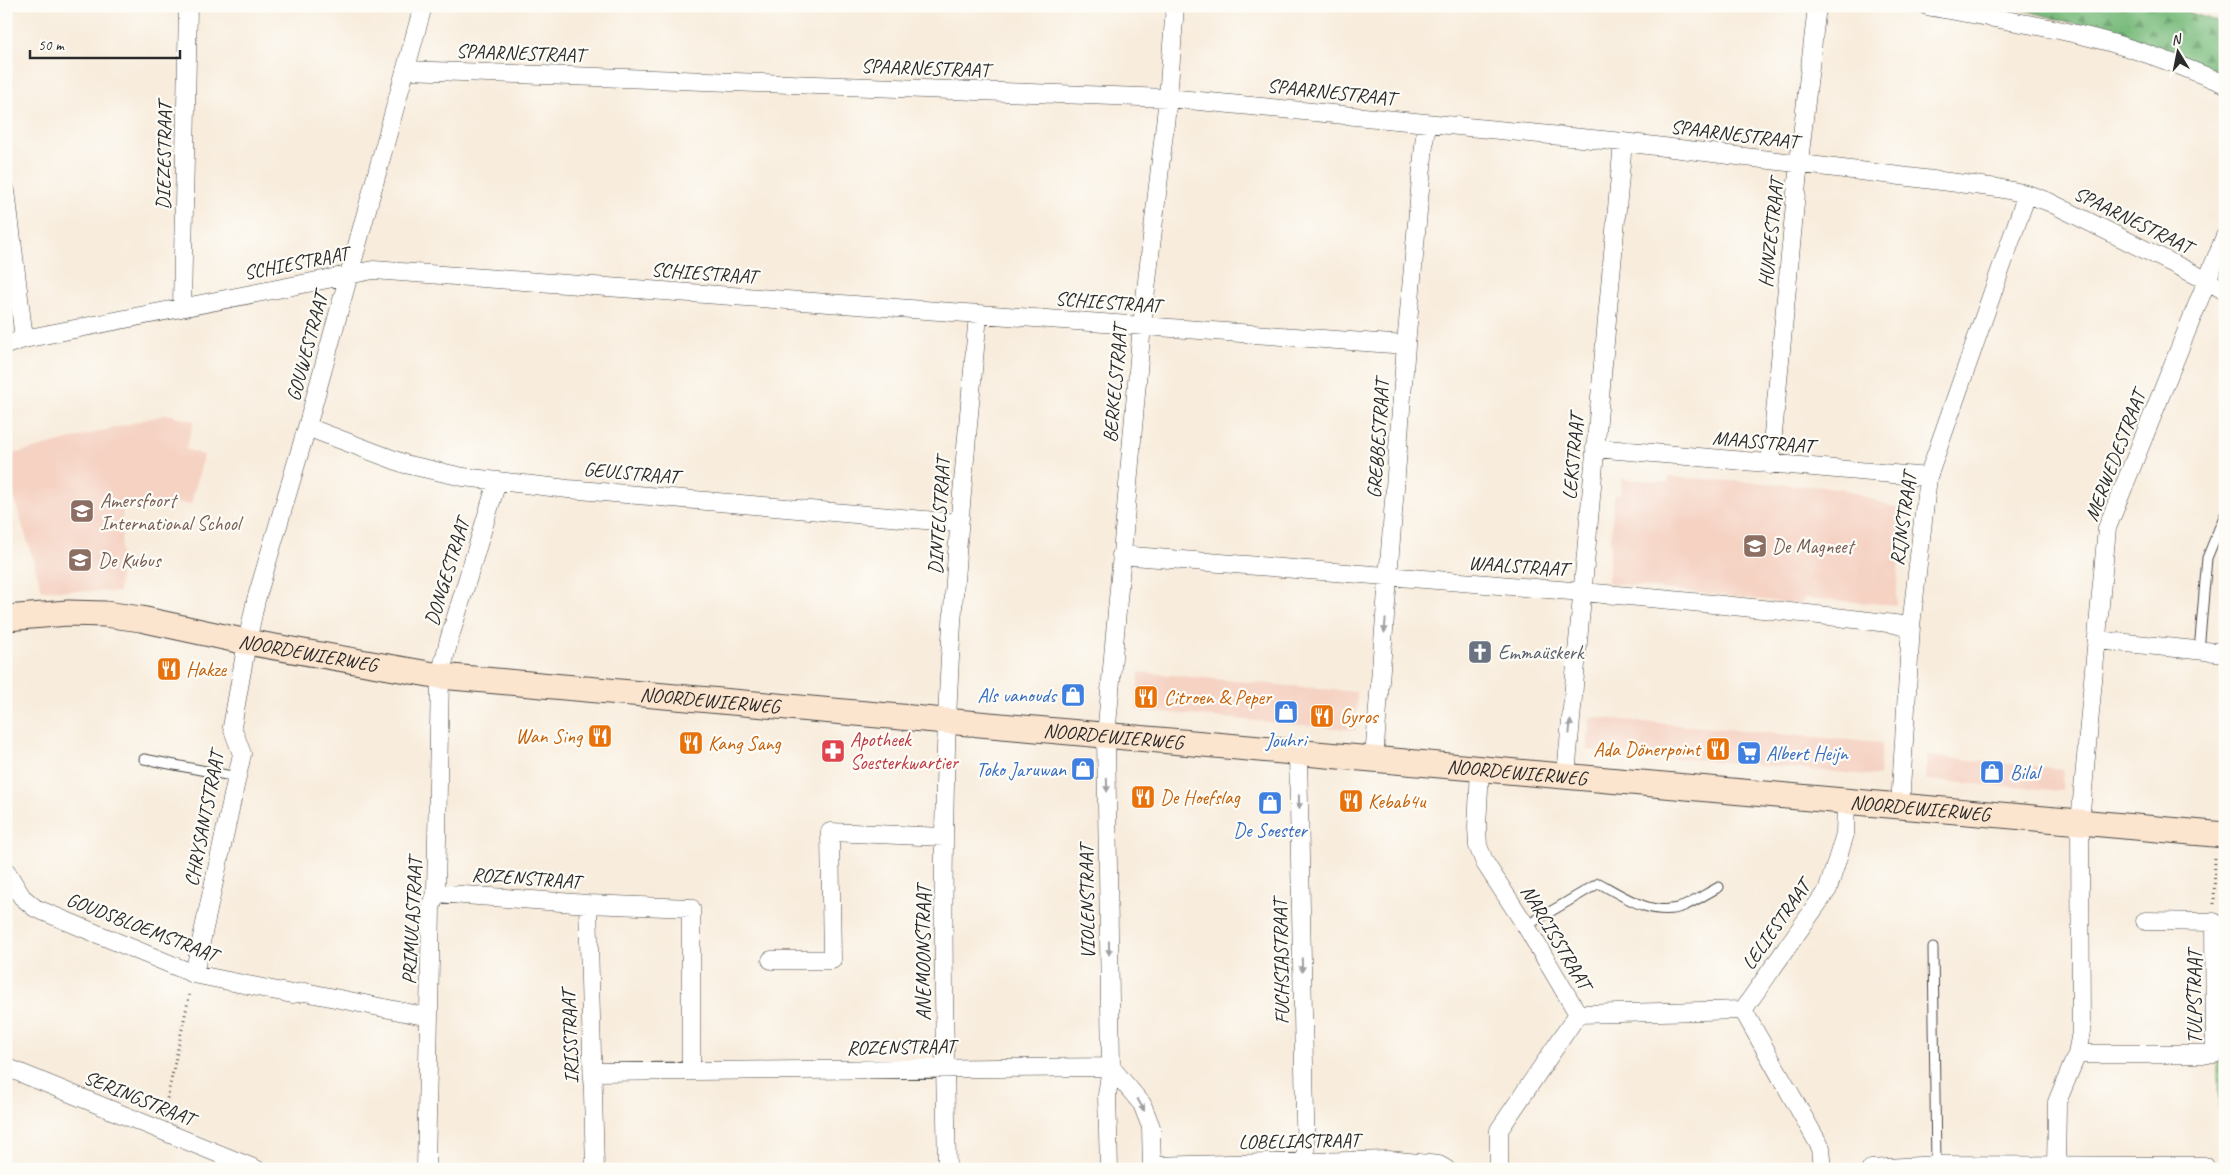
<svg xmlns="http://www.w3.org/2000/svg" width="2231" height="1175" viewBox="0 0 2231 1175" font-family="Caveat,sans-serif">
	<defs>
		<pattern id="forest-firs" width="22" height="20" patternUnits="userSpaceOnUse" patternTransform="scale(1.25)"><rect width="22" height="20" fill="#7abc7d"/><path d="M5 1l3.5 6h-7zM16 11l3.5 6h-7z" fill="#649967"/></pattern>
		<pattern id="cemetery-stones" width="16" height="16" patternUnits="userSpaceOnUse" patternTransform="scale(1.25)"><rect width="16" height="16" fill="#98dc93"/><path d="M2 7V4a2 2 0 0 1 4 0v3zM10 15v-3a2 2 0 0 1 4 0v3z" fill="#83bd7f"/></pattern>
	</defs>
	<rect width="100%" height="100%" fill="#fdfcf7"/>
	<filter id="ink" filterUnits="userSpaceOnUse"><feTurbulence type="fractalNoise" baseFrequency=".02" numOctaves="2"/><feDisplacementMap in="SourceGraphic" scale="10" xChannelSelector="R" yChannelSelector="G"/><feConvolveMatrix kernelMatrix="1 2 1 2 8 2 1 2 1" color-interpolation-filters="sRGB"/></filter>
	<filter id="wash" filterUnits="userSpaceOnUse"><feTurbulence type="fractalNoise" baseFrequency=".0096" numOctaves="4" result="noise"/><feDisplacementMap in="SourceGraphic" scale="20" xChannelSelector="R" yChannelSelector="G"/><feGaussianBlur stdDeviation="1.12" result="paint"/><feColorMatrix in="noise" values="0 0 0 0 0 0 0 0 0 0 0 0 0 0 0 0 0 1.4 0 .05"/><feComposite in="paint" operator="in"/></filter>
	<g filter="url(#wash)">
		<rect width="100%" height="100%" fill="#f8ecdc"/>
		<path fill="#f5d2c2" d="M167,414L194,421L186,449L204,455L191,504L123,501L119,592L42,590L6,471V456Z
			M1669,477L1841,488L1902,510L1896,605L1804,598L1801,604L1608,583L1614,494H1621L1622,479L1668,482Z
			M1139,672L1357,692L1356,730L1136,710Z
			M1590,717L1882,743L1879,776L1587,750Z
			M1927,756L2063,769L2062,791L1926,780Z"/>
		<path fill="url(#forest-firs)" stroke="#527454" d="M2009,6H2168L2219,22L2225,20V73L2136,40Z"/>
		<path fill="url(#cemetery-stones)" stroke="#62845f" d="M2218,869L2225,870V1169H2220L2218,1073Z"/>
	</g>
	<g filter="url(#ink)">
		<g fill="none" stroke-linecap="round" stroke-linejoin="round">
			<defs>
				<path id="lane" d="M2199,651L2207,558L2225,514
					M144,759L237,777
					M1526,926L1599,883C1624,897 1654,918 1684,906C1696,901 1707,893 1719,887
					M1933,948L1936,1165"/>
				<path id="street" d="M1927,6C1995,19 2066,28 2132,49C2164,59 2194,71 2225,84
					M406,70L1168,98L1623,142L1998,188L2027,194L2049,202L2208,281L2225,291
					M6,191L24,339
					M182,307L188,6
					M6,345L24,339L373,270L1406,345
					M307,427L405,464L463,477L568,489L959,523
					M1595,448L1928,477
					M1770,465L1799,162L1817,6
					M1121,555C1384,577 1648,593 1911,626
					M2097,640L2225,653
					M1298,753L1306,1169
					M1374,759L1406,345L1426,123
					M1480,769L1477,827L1478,846L1485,863L1526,926L1578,1014L1499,1130V1169
					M1566,775L1623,142
					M1900,806L1911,626L1928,477L2027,194
					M6,871L22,897L35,908L194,974L292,994L305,992L429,1017
					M436,893L588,904L691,908V1071
					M588,904L595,1169
					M771,960H832L830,832L944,837
					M194,974L242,754L232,727L247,642L256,600L307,427L423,6
					M1743,1010L1828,889L1845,834L1846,802
					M1743,1010L1821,1148L1823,1169
					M1578,1014L1743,1010
					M2077,1054H2215L2214,922L2145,921
					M6,1067L256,1169
					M1111,1067L1142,1104L1151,1127L1152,1169
					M593,1072L1111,1067
					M1152,1166L1388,1160L1439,1165L1446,1169
					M426,1169L431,908L436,893L440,676L449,640L497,482
					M947,1169C944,1020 941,871 947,722C952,586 966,450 978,315
					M1109,1169L1107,1095L1111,1067L1106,737L1142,325L1168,98L1175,6
					M1871,1169L1936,1165L2205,1166
					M2056,1169L2057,1102L2077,1054L2081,1032L2080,822L2107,528L2225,236"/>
				<g id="secondary">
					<path id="s1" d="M6,618L68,613L105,614L141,619L247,642L440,676L2225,835"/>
				</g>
			</defs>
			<use href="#lane" stroke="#4a4846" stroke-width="11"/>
			<use href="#street" stroke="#4a4846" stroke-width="19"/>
			<use href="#secondary" stroke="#4a4846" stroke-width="27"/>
			<path stroke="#4a4846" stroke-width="3" stroke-dasharray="1 4" stroke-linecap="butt" d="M2214,904L2215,855
				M164,1113L190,992"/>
			<use href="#lane" stroke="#fff" stroke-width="9"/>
			<use href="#street" stroke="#fff" stroke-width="18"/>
			<use href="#secondary" stroke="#fce5cf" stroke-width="25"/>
		</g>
		<defs><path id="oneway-solid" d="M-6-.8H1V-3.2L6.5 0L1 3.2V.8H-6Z" transform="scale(1.25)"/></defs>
		<g fill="#a0a0a0">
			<use href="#oneway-solid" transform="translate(1385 626) rotate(95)"/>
			<use href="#oneway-solid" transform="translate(1570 727) rotate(-85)"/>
			<use href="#oneway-solid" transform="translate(1107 785) rotate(89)"/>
			<use href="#oneway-solid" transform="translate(1299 802) rotate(89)"/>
			<use href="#oneway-solid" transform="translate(1109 948) rotate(89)"/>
			<use href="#oneway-solid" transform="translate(1302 965) rotate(89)"/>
			<use href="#oneway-solid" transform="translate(1141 1105) rotate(60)"/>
		</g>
	</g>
	<defs>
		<symbol id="school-square" viewBox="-11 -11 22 22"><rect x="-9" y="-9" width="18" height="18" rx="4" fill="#8d6e63" stroke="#fdfcf7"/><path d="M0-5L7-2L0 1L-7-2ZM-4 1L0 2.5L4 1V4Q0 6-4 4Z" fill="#fff"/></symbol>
		<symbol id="church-square" viewBox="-11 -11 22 22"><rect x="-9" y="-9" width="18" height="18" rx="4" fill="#6b7280" stroke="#fdfcf7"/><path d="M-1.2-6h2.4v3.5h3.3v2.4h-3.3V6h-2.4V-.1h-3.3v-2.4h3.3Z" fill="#fff"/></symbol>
		<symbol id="restaurant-square" viewBox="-11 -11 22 22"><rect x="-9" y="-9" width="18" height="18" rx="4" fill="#e8710a" stroke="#fdfcf7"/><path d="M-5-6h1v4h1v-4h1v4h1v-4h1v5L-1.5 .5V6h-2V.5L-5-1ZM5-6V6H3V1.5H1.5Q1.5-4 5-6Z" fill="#fff"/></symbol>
		<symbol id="shop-square" viewBox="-11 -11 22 22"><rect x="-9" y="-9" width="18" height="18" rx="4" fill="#3f7fe0" stroke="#fdfcf7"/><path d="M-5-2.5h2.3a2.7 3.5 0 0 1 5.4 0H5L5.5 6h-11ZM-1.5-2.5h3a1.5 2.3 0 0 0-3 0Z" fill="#fff"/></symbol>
		<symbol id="pharmacy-square" viewBox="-11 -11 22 22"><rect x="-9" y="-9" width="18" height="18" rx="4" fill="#e0444e" stroke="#fdfcf7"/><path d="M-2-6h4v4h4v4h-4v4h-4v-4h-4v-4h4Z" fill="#fff"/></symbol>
		<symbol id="supermarket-square" viewBox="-11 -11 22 22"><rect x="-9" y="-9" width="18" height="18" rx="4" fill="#3f7fe0" stroke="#fdfcf7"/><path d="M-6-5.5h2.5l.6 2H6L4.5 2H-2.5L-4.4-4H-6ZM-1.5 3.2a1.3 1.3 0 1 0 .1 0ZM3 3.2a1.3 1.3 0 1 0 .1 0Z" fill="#fff"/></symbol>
	</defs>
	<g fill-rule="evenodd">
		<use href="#school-square" x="68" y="497" width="28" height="28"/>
		<use href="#school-square" x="1741" y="532" width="28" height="28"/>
		<use href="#school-square" x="66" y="546" width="28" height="28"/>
		<use href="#church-square" x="1466" y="638" width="28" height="28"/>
		<use href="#restaurant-square" x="155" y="655" width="28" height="28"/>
		<use href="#shop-square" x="1059" y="681" width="28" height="28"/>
		<use href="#restaurant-square" x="1132" y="683" width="28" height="28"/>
		<use href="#shop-square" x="1272" y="698" width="28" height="28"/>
		<use href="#restaurant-square" x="1308" y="702" width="28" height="28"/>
		<use href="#restaurant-square" x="586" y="722" width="28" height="28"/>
		<use href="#restaurant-square" x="677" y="729" width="28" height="28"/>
		<use href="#restaurant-square" x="1704" y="735" width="28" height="28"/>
		<use href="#pharmacy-square" x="819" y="737" width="28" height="28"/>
		<use href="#supermarket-square" x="1735" y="739" width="28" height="28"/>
		<use href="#shop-square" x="1069" y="755" width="28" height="28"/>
		<use href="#shop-square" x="1978" y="758" width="28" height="28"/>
		<use href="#restaurant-square" x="1129" y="783" width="28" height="28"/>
		<use href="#restaurant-square" x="1337" y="787" width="28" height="28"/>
		<use href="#shop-square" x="1256" y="789" width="28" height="28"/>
	</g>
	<g text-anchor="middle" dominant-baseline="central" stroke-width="4.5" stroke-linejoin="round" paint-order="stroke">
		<g font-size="20" fill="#2b2b2b" stroke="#fdfcf7">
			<text transform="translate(520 53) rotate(2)">SPAARNESTRAAT</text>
			<text transform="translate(925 68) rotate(2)">SPAARNESTRAAT</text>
			<text transform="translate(1331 92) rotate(6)">SPAARNESTRAAT</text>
			<text transform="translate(1734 134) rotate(7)">SPAARNESTRAAT</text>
			<text transform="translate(164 156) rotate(-89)">DIEZESTRAAT</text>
			<text transform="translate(2133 220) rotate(26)">SPAARNESTRAAT</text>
			<text transform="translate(1771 233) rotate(-84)">HUNZESTRAAT</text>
			<text transform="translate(296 263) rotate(-11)">SCHIESTRAAT</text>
			<text transform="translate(704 273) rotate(4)">SCHIESTRAAT</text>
			<text transform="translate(1108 302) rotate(4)">SCHIESTRAAT</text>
			<text transform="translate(307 347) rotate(-75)">GOUWESTRAAT</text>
			<text transform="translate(1115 384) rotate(-85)">BERKELSTRAAT</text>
			<text transform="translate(1378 439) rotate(-86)">GREBBESTRAAT</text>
			<text transform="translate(1763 442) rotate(5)">MAASSTRAAT</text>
			<text transform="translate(2115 456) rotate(-69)">MERWEDESTRAAT</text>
			<text transform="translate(1573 457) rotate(-85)">LEKSTRAAT</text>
			<text transform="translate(631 473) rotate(5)">GEULSTRAAT</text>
			<text transform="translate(939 516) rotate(-86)">DINTELSTRAAT</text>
			<text transform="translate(1903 519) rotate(-82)">RIJNSTRAAT</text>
			<text transform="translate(1518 566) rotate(4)">WAALSTRAAT</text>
			<text transform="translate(447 572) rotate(-73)">DONGESTRAAT</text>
			<text stroke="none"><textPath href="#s1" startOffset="306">NOORDEWIERWEG</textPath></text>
			<text stroke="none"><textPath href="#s1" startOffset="711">NOORDEWIERWEG</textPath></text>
			<text stroke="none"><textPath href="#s1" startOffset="1116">NOORDEWIERWEG</textPath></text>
			<text stroke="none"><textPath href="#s1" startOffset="1521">NOORDEWIERWEG</textPath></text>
			<text stroke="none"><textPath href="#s1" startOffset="1926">NOORDEWIERWEG</textPath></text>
			<text transform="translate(204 819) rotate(-79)">CHRYSANTSTRAAT</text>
			<text transform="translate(526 878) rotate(4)">ROZENSTRAAT</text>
			<text transform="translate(1087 902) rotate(-91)">VIOLENSTRAAT</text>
			<text transform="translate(412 921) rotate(-87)">PRIMULASTRAAT</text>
			<text transform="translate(1776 925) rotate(-55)">LELIESTRAAT</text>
			<text transform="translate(142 927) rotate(21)">GOUDSBLOEMSTRAAT</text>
			<text transform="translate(1556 937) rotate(59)">NARCISSTRAAT</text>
			<text transform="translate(923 953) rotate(-90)">ANEMOONSTRAAT</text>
			<text transform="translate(1281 962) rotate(-91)">FUCHSIASTRAAT</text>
			<text transform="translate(2194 997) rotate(-90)">TULPSTRAAT</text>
			<text transform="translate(570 1037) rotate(-92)">IRISSTRAAT</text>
			<text transform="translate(901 1047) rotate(-1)">ROZENSTRAAT</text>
			<text transform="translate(139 1098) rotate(22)">SERINGSTRAAT</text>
			<text transform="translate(1299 1141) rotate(-1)">LOBELIASTRAAT</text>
		</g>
		<g font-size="20" fill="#785e54" stroke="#fdfcf7" text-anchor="start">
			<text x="100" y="500">Amersfoort<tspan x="100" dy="23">International School</tspan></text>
			<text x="1772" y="546">De Magneet</text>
			<text x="98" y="560">De Kubus</text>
		</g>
		<g font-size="20" fill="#5b616d" stroke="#fdfcf7" text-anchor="start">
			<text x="1498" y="652">Emmaüskerk</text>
		</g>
		<g font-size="20" fill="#c56008" stroke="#fdfcf7" text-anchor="start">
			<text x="186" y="669">Hakze</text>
			<text x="1164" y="697">Citroen &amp; Peper</text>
			<text x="1340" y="716">Gyros</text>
			<text x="582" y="736" text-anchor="end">Wan Sing</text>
			<text x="708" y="743">Kang Sang</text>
			<text x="1700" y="749" text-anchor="end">Ada Dönerpoint</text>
			<text x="1160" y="797">De Hoefslag</text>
			<text x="1368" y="801">Kebab4u</text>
		</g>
		<g font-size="20" fill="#366cbe" stroke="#fdfcf7" text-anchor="end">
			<text x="1056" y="695">Als vanouds</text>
			<text x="1286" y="740" text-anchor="middle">Jouhri</text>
			<text x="1766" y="753" text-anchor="start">Albert Heijn</text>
			<text x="1066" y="769">Toko Jaruwan</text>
			<text x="2010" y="772" text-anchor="start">Bilal</text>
			<text x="1270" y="830" text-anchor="middle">De Soester</text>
		</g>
		<g font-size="20" fill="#be3a42" stroke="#fdfcf7" text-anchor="start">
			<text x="850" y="739">Apotheek<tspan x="850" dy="23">Soesterkwartier</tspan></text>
		</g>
	</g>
	<rect width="2231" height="1175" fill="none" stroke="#fdfcf7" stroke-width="25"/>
	<g transform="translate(2178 52) rotate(350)" stroke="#fdfcf7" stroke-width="4" paint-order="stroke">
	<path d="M0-4L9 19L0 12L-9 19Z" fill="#2b2b2b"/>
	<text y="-8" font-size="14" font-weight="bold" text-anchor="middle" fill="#2b2b2b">N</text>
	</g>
	<path d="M30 50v8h150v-8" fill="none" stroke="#2b2b2b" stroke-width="2.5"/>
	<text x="38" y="50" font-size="15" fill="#2b2b2b" stroke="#fdfcf7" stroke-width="4" paint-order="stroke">50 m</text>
</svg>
